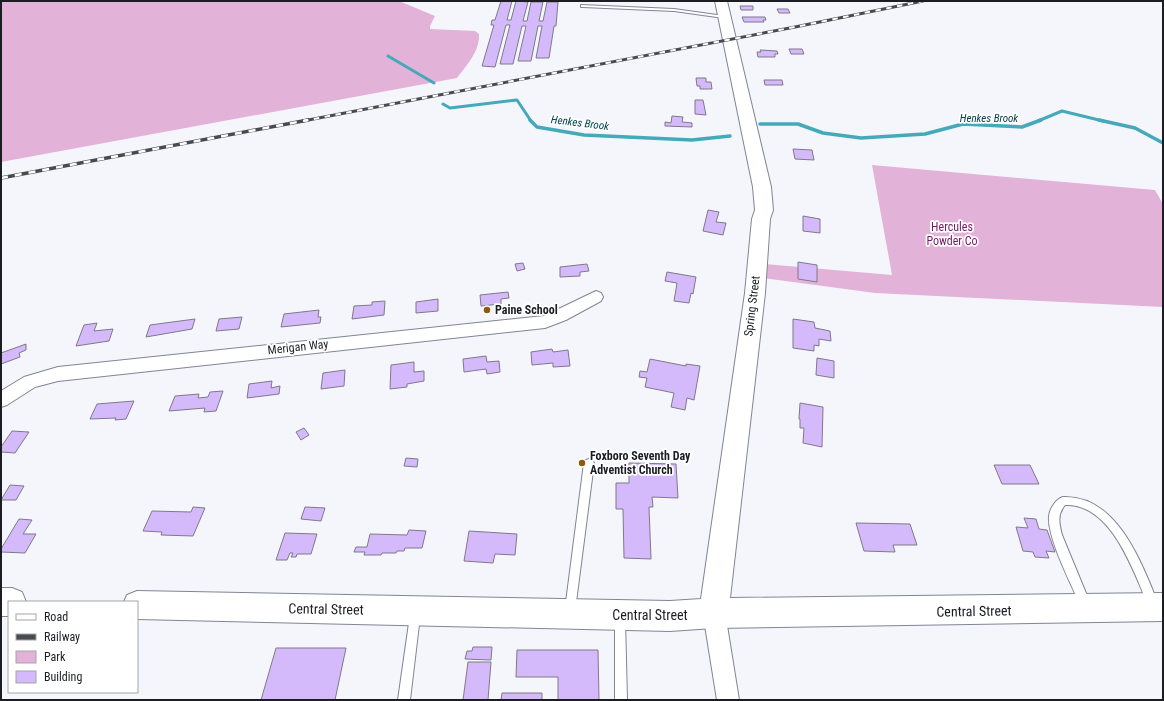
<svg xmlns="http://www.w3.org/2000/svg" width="1164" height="701" viewBox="0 0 1164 701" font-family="'Roboto Condensed',sans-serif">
	<rect width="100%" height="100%" fill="#f4f6fc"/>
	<path fill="#e3b2d8" d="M1,1H399L435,16L430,26V29L475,31L479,34C480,51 467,65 457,78L1,162Z
		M872,165L1155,190L1163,204V307L875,293L763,278L765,264L892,275Z"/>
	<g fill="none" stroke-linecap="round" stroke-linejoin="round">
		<path stroke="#45a9ba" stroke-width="3" d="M388,56L434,83
			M443,104L450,108L517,100L531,121
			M1038,121L1062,111L1103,121"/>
		<path stroke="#45a9ba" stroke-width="3.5" d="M530,120L537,127L584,135L692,140L730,136
			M1099,120L1135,128L1163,143
			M760,124H798L823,133L861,138L925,134L963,124L1022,127L1041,120"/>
	</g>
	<path fill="#d5bafb" stroke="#7f7987" d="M501,1H512L507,20H511L516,1L528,2L523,21H527L531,2H543L539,21H543L547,2H558L556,26H554L549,58H536L542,26H538L531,61H518L526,26H522L513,64H500L510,25H506L495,67L482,66L494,25H491L492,20H495Z
		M740,6H753V10H741Z
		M777,9H788L790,13H779Z
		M742,17H765L766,20H763L764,22H744Z
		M789,49H802L804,54H791Z
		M760,50L777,51L778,54H775V57H758L757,52H761Z
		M696,78H706V82H711L712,89H700V86H697Z
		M764,80H782L783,85H765Z
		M695,100H703L706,115L695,114Z
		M672,116L683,117L682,122L692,123V127L665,126V122L671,123Z
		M793,149L812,150L814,160L795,159Z
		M708,210L719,212L716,222L726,223L723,235L703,231Z
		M803,216L820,219V233L803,231Z
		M798,262L817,265V282L798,279Z
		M523,263L525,269L517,271L515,264Z
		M587,264L589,271L580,272V276L560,277V267Z
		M667,272L696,277L693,294L691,293L689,303L674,301L677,283L665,281Z
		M508,292L509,298L501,299V304L481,306L480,295Z
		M438,299V311L416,313V302Z
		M385,301L384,315L352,319L354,306L372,305V302Z
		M319,310L318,317H321L320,323L281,327L284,314Z
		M242,317L239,329L216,331L219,319Z
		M195,319L192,329L146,337L150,325Z
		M793,319L814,322L815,328L830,331L831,341L819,339V346L814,345V351L793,348Z
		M97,323L94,331L113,329L109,341L76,346L84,325Z
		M26,344V350L19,353L20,357L1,364V353Z
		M552,349L553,352L568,350L570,366L553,367V363L532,365L531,352Z
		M486,356L487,362L499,361L500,372L487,374L486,369L464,372L463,359Z
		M817,358L834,361V378L816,375Z
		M650,359L686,366V364L700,366L694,400L687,398L685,410L671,407L674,393L645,387L647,378L639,377L640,371L647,372Z
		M414,362V372L424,371V381L407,384V387L390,389L391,365Z
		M345,370L344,386L321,389L323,373Z
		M272,381L271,388L280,386L279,394L247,398L249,384Z
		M223,391L216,411L204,412L205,408L169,411L175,396L199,394L198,398L208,397L210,392Z
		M134,401L126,419L115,420L116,418L90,419L97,404Z
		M800,403L823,407L822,447L803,443L804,428H800V419H799Z
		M304,428L309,435L301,440L296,432Z
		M12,431L29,432L15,453L1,452V447Z
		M406,458L418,459L417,467L404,466Z
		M629,463L676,464L678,498L652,497L653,507H649L651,559L624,558L623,509H616V483H629Z
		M994,465H1030L1039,484H1002Z
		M10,485L24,486L16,500H1Z
		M193,507L205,508L193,536L161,535L162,532L143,531L152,511L191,512Z
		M305,507L325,508L321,521L301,519Z
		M1024,518L1036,519L1039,529L1047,530L1055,552L1046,551L1049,558L1035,557L1033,552L1023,551L1016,527L1028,528Z
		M19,519L32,520L23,534H36L25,553L1,552V549Z
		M856,523L910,524L917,545H893L895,552L864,551Z
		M409,530L426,531L422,548H405L404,551H397L396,553H382L381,555H364L365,552H354L356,547H367L370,534L407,535Z
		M469,531L517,534L515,555L495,554L493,563L464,561Z
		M285,533L317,534L311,554H297L296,557H291L293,553H290L287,560H276Z
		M473,647H492L491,660L465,659L467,651H472Z
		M276,648H346L335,700H261Z
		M517,650H598L599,700H558V677H516Z
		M468,662H491L488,700H463Z
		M502,693H542V700H501Z"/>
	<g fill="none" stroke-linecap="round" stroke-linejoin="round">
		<defs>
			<path id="lane" d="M581,5L674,9L724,16L726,17L724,18L674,11L583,7H581Z
				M589,459L592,460L594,463L575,610L574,614L570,615L566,614L565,610L584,463L586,460Z
				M1063,497C1117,495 1141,562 1158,603L1157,607L1153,608L1149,607C1134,573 1112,503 1065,505C1057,515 1059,523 1062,535L1090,603L1089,607L1085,608L1081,607C1072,585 1047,538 1049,516C1050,508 1056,499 1063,497Z
				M415,611L419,612L420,616L410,700H398L410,616L411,612Z
				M620,614L624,615L625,619L627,700H615V619L616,615Z"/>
			<path id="street" d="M596,291L601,293L603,297L601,301L566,320L545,328L58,381L35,387L7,405L1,407V391L24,377L58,367L544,316Z
				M714,602L721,606L725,613L739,700H717L703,613L707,606Z"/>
			<path id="secondary" d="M715,1H727L771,187L773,210L770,219L765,293L730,598L1163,593V621L714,628L670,631L137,619V602H124L127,595L137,591L670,601L701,599L745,293L752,219L755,210L753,187Z
				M1,588H12L22,592L26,602H9V616H1Z"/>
		</defs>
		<use href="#lane" stroke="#818594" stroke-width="2"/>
		<use href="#street" stroke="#818594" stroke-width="2"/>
		<use href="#secondary" stroke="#818594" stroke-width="2"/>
		<use href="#lane" fill="#fff" fill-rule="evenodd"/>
		<use href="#street" fill="#fff" fill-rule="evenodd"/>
		<use href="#secondary" fill="#fff" fill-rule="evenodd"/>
		<defs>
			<path id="rail-far1" d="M303,121L795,27L923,1"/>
			<path id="rail" d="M1,178L308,120"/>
		</defs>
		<use href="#rail-far1" stroke="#484a50" stroke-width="3"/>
		<use href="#rail" stroke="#484a50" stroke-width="3.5"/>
		<use href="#rail-far1" stroke="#fff" stroke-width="2" stroke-dasharray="5.5" stroke-linecap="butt"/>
		<use href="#rail" stroke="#fff" stroke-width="2.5" stroke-dasharray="7" stroke-linecap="butt"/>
	</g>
	<g fill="#8f590e" stroke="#fff" stroke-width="1.5">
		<circle cx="487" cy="310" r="4"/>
		<circle cx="582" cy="463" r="4"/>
	</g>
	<g text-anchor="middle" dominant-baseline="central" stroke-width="3.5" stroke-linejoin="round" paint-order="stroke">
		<g font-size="11" font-style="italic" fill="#01424b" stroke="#fff">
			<text x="989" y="118">Henkes Brook</text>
			<text transform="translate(580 123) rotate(7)">Henkes Brook</text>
		</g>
		<g font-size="12" fill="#731a66" stroke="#fff">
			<text x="952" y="227">Hercules<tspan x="952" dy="14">Powder Co</tspan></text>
		</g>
		<g font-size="12" fill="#1b1d23" stroke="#fff">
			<text transform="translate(752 306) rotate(-83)">Spring Street</text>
			<text transform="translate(298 347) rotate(-6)">Merigan Way</text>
		</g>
		<g font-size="12" font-weight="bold" fill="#1b1d23" stroke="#fff" text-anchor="start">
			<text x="495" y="310">Paine School</text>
			<text x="590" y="456">Foxboro Seventh Day<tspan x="590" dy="14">Adventist Church</tspan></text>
		</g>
		<g font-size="14" fill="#1b1d23" stroke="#fff">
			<text transform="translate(326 609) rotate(1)">Central Street</text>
			<text transform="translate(974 611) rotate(-1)">Central Street</text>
			<text x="650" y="615">Central Street</text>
		</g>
	</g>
	<rect width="1164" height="701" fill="none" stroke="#1b1d23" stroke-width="4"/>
	<rect x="8" y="601" width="130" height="92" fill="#ffffff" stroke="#a4a5a7"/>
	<rect x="16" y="614" width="20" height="6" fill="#ffffff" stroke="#a4a5a7"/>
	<text x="44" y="621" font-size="12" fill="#1b1d23">Road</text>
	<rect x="16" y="634" width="20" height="6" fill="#484a50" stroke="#a4a5a7"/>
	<text x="44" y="641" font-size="12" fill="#1b1d23">Railway</text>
	<rect x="16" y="651" width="20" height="12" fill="#e3b2d8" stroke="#a4a5a7"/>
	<text x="44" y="661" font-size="12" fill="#1b1d23">Park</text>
	<rect x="16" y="671" width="20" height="12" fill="#d5bafb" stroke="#a4a5a7"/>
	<text x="44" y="681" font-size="12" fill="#1b1d23">Building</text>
</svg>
